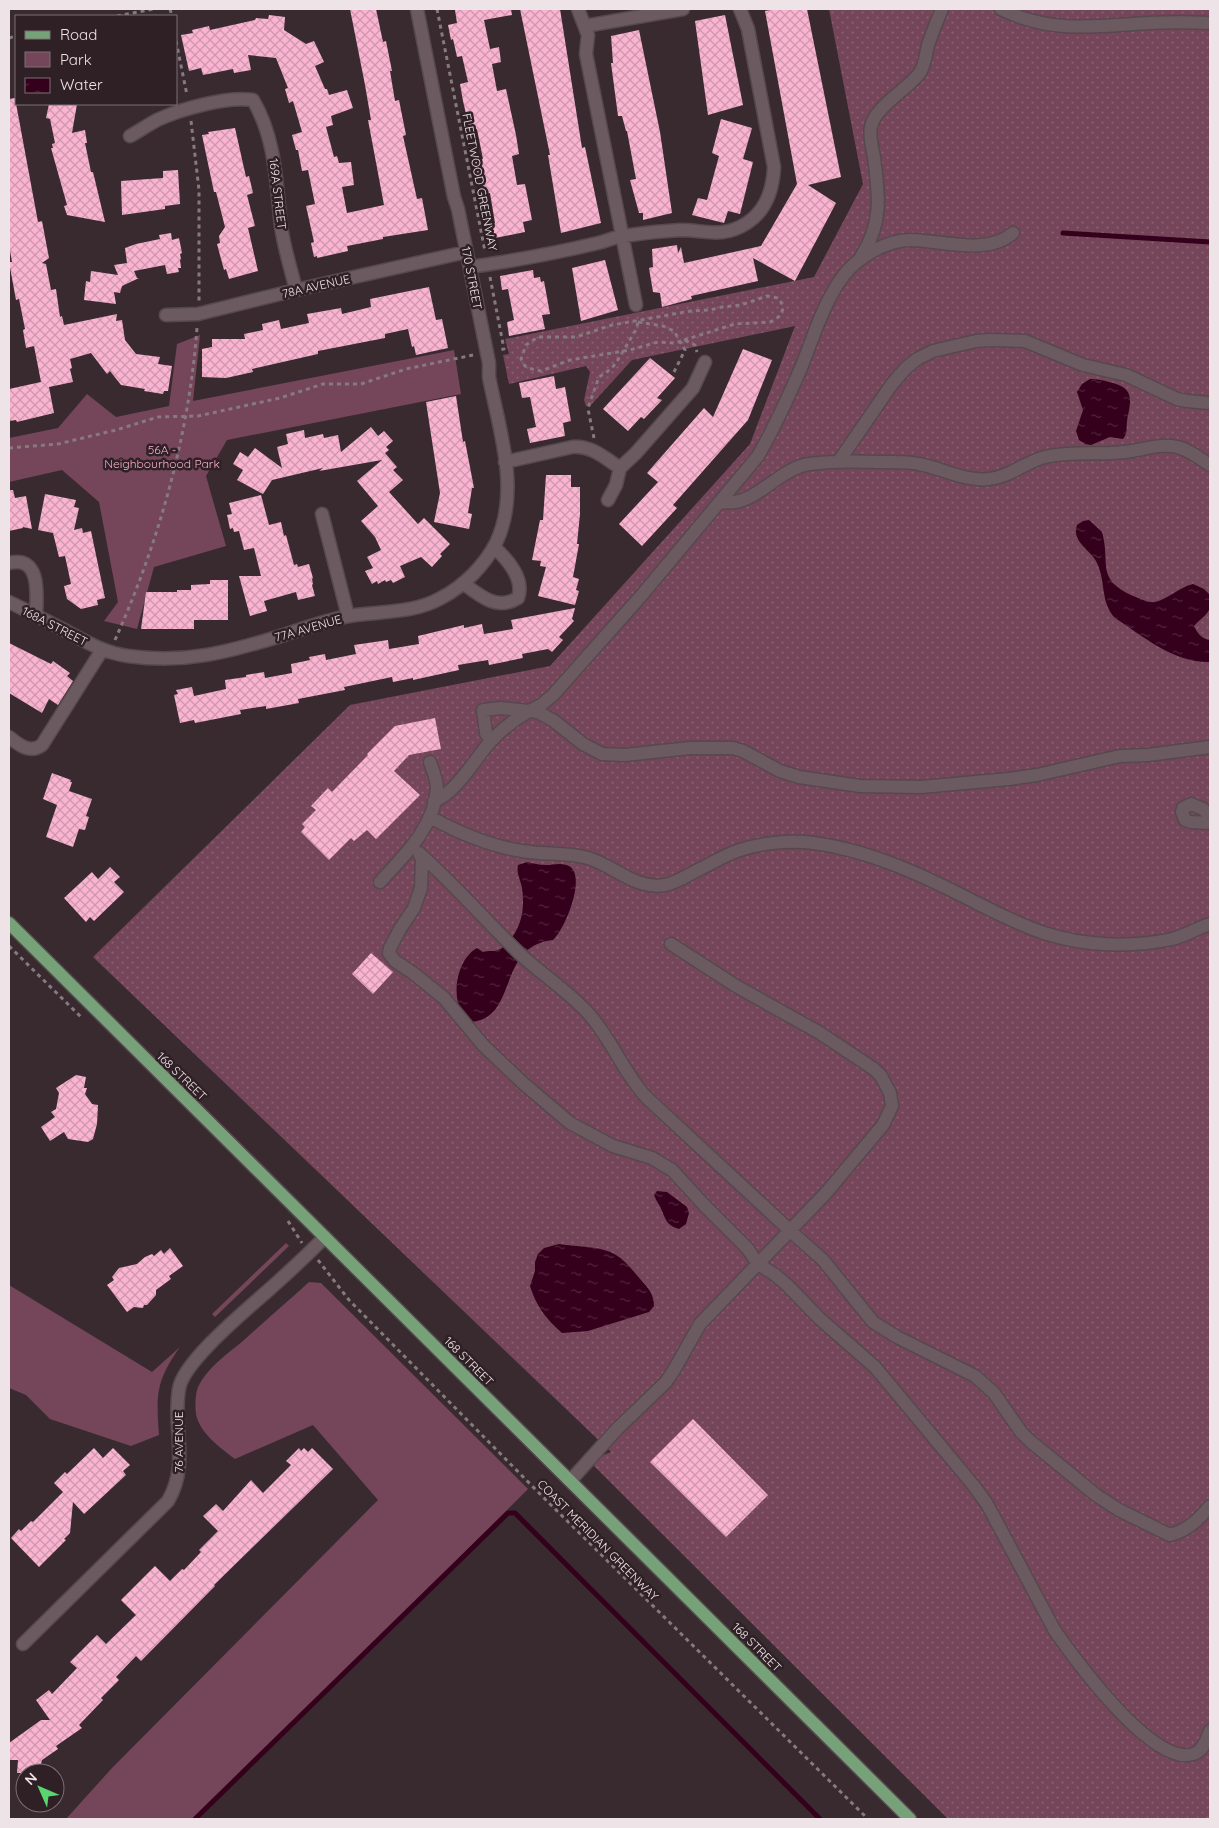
<svg xmlns="http://www.w3.org/2000/svg" width="1219" height="1828" viewBox="0 0 1219 1828" font-family="Quicksand,sans-serif">
	<defs>
		<pattern id="grass-dots" width="8" height="8" patternUnits="userSpaceOnUse" patternTransform="scale(1.25)"><rect width="8" height="8" fill="#75455a"/><path d="M2 2h.1M6 6h.1" fill="none" stroke="#896072" stroke-width="1.8" stroke-linecap="round"/></pattern>
		<pattern id="water-ripples" width="26" height="14" patternUnits="userSpaceOnUse" patternTransform="scale(1.25)"><rect width="26" height="14" fill="#34001c"/><path d="M2 4q2-2 4 0t4 0M15 11q2-2 4 0t4 0" fill="none" stroke="#52253d"/></pattern>
		<pattern id="building-cross-hatch" width="8" height="8" patternUnits="userSpaceOnUse" patternTransform="scale(1.25)"><rect width="8" height="8" fill="#fab3d0"/><path d="M0 0l8 8M0 8l8-8" fill="none" stroke="#cd97ae"/></pattern>
	</defs>
	<rect width="100%" height="100%" fill="#392a30"/>
	<path fill="url(#grass-dots)" d="M829,9H1210V1819H948L593,1465C598,1457 603,1455 611,1452L93,957L350,705L550,666L750,444L795,326L632,360L590,406H586L584,400L590,372L586,366L509,384L503,355L509,354L505,339L814,277L863,184Z"/>
	<path fill="#75455a" d="M200,335L193,401L454,350L461,394L227,440L206,476L226,546L154,567L137,629L104,621L118,602L99,502L62,470L9,482V438L58,428L87,394L116,417L169,406L177,344Z
		M286,1243L289,1246L215,1317L212,1314Z
		M309,1282L321,1283L528,1489L198,1819H66L112,1768L378,1500L313,1425L235,1459C221,1448 200,1434 196,1414C195,1406 195,1395 198,1387C207,1368 227,1354 243,1341C265,1321 287,1302 309,1282Z
		M9,1285L152,1372L180,1347C156,1381 156,1394 159,1435L131,1446L50,1419L26,1395L9,1388Z"/>
	<path fill="url(#water-ripples)" d="M1090,379C1099,379 1105,381 1113,383C1136,389 1130,403 1127,421C1126,428 1128,433 1123,439L1110,437L1091,445L1085,444L1079,440L1076,431L1083,410L1077,392L1082,384Z
		M1089,520L1102,532C1111,565 1095,578 1133,596C1139,598 1148,603 1155,602C1166,600 1180,587 1193,584L1204,589L1209,594C1214,614 1204,614 1194,626C1197,633 1202,639 1210,640V662C1174,663 1144,637 1115,618C1100,602 1106,582 1097,563C1091,550 1071,542 1077,525L1083,521Z
		M527,862C533,863 539,865 546,865C554,865 560,862 569,866C587,876 565,929 553,940C496,946 519,1018 471,1022C468,1019 464,1016 462,1013C451,995 457,959 477,948L483,952C488,950 493,952 498,950C502,949 504,946 507,943C522,928 525,908 522,888C521,881 516,873 518,865Z
		M657,1191L667,1192L687,1207L689,1213L686,1224L679,1229C668,1226 666,1221 662,1211C660,1205 656,1201 654,1195Z
		M559,1244C576,1247 603,1246 616,1255C626,1261 633,1271 641,1280C648,1288 654,1294 654,1306L649,1312L588,1331L562,1333C547,1320 536,1306 530,1286L535,1271V1262L538,1254L544,1248Z"/>
	<g fill="none" stroke-linecap="round" stroke-linejoin="round">
		<path stroke="#34001c" stroke-width="5" d="M1063,233L1210,242
			M195,1819L508,1513H515L820,1819"/>
	</g>
	<path fill="url(#building-cross-hatch)" d="M350,9H376L383,42L386,41L392,71H390L395,101L399,100L406,135L403,136L417,199L422,198L428,230L383,237V239L347,246L348,251L317,258V256L314,257L311,243L314,242L306,206L315,204L308,170L302,171L298,150H296L292,135L302,132L293,101L289,103L285,89L288,88L276,58L248,55L251,70L234,73L233,69L203,75L201,68L189,71L181,35L193,33L192,30L209,26L210,30L255,20L256,18L268,19L269,15L285,17L284,30L306,44L314,41L324,62L315,66L325,89H327L329,95L347,90L353,108L331,116L333,125L326,127L334,157L337,156L339,163L351,162L354,185L342,187L347,213L384,205L368,120H371L365,85Z
		M461,9H511L512,15L484,20L490,49L499,47L501,62L492,64L497,91L506,89L516,135L519,154L512,156L517,185L525,184L532,220L523,222L525,232L490,239L487,224L495,223L490,193L483,194L480,175L478,176L475,161L483,159L477,129L470,131L463,101L460,84L468,82L462,56L457,57L453,39L451,40L448,25L457,23L455,10Z
		M520,9H560L582,148L585,147L601,223L561,233L548,155H550Z
		M776,9H807L841,177L808,185L836,203L795,281L753,258L758,281L691,296L692,299L662,307L660,293L653,292L649,268L653,267L652,249L677,245L678,253L681,247L684,263L761,246L797,184L765,11Z
		M725,15L743,105L708,115L695,21Z
		M639,30L660,132L672,213L643,220V213H639L630,180L636,179L627,131H626L622,116H618L611,63H613L611,36Z
		M15,98L38,222L42,221L49,258L42,263L46,264L51,290L56,289L60,317L62,316L64,325L117,314L116,321L122,320L125,340L136,354L160,357L158,364L172,366L168,391H164L163,394L144,391L145,389L121,385L110,371L107,374L91,353L70,359L72,368L70,369L73,382L49,387L54,413L17,422L16,420L9,421V389L41,382L34,346L26,348L23,330L25,329L19,299L16,300L9,262H12L9,245V99Z
		M49,104H77L72,133L85,130L87,143H85L91,172H93L105,222L67,215L64,206L67,205L51,148H53L52,144L55,143L50,119L46,118Z
		M721,119L752,128L743,159L753,162L740,214L728,211L724,223L692,215L698,198L707,200L719,156L712,153Z
		M235,128L246,177L249,176L253,193L247,195L255,226L248,228L258,271L229,279L226,269L224,270L217,244L220,243L219,236L225,227L216,192H214L202,135L209,134L208,132Z
		M178,170L180,204L165,206V209L122,215L121,181L163,178V171Z
		M171,233L172,240L179,238L182,253L180,254L181,259L180,260L181,268H178L179,272L167,274L165,265L134,271L137,278H139L122,286L120,293L114,292L116,304L84,300L86,281L90,282L91,271L118,275L114,265L127,263L125,248L136,244L160,239L159,235Z
		M605,260L618,310L581,321L572,268Z
		M533,270L534,278L540,277L541,282L544,281L550,314L542,315L545,329L509,336L507,322L514,320L508,289L502,290L500,276Z
		M429,287L436,320L442,319L448,348L416,355L414,346L412,347L408,329L385,334V338L318,351V354L252,369L253,372L226,378L202,377V349L212,347V339H245L244,334L263,330L262,324L279,320L281,329L309,323L307,314L341,308L342,314L371,307L370,299Z
		M743,349L772,360L748,420L673,505L677,508L642,546L619,524L658,482L647,473L704,408L713,417Z
		M650,358L675,378L657,398L662,400L644,419L641,417L628,431L603,409Z
		M554,376L556,389L565,387L571,421L563,423L565,436L530,443L527,429L536,427L530,397L522,398L519,383Z
		M456,396L463,442L465,441L474,488H472L468,513L472,514L469,529L434,522L440,493L426,402Z
		M371,427L378,436L384,431L393,441L386,447L389,450L385,453L397,467L393,470L403,480L389,492L418,524L424,518L450,544L440,554L442,556L432,567L421,557L400,566L405,577L393,583L391,580L386,582L385,580L378,584L377,581L372,584L365,571L373,568L367,557L381,550L375,537L361,521L378,506L357,481L382,460L319,471L323,468L272,480L263,494L237,480L243,470L233,464L240,452L248,457L255,448L282,468L277,447L288,444L286,434L304,430L305,438L323,434L324,438L338,435L341,452Z
		M546,475H571V487H580V514L577,544H579L573,577L579,579L576,590L579,591L575,605L538,596L546,567L540,566L541,561L532,560L540,520H543Z
		M9,490H13L15,498L26,496L32,529L23,527V528L9,531Z
		M45,494L76,500L74,507L79,508L74,530L82,528L83,533L91,531L105,598L97,600L98,605L81,609L67,599L64,586L71,584L65,556L59,557L53,533L38,530Z
		M261,495L269,525L281,522L284,536L286,535L294,565L297,564L298,567L309,564L313,578L312,579L313,584L312,585L315,596L298,600L296,592L264,601L267,611L250,616L239,576H261L254,548L244,550L239,531L234,532L233,528L230,529L227,515L232,514L229,503Z
		M210,580H228V620H194V629H141L146,592H177V590H191V585L210,584Z
		M575,608L572,619L574,621L559,637L563,640L552,652L548,649L522,654L523,658L489,665L488,660L458,665L459,670L413,680V678L393,682L392,677L344,687L345,690L298,699L299,703L266,709V706L240,710L241,714L195,723L194,720L180,723L174,695L178,694L176,690L192,687L194,696L226,689L225,680L246,677V675L264,672L265,678L292,673L291,664L310,660L309,657L325,654L326,660L356,654L354,645L388,640L389,649L419,644L418,636L464,625V628L482,624L484,634L513,629L511,620Z
		M9,643L51,664L53,661L70,673L67,676L73,681L58,705L49,699L42,713L9,693Z
		M435,718L441,749L409,755L394,771L420,795L376,839L367,830L354,841L351,838L329,860L301,832L305,827L302,824L316,810L311,806L328,788L332,792L368,755L367,754L395,726Z
		M52,773L71,780L70,782H72L69,791L92,799L86,816L89,817L85,830L79,829L73,847L46,837L57,805L43,799Z
		M110,867L120,877L114,882L124,892L94,921L90,917L86,922L64,898L92,872L98,879Z
		M371,953L393,972L373,994L352,974Z
		M76,1075L86,1077L84,1088H87L85,1094L92,1104L98,1105L97,1124L93,1139L88,1142L68,1139L64,1132L50,1141L41,1127L55,1117L51,1112L56,1109L59,1093L56,1088Z
		M170,1248L183,1266L169,1276L171,1279L156,1290V1295L147,1305H144L143,1308L134,1307L127,1312L107,1285L114,1280L112,1277L119,1268L137,1264L145,1257L152,1254L154,1256L161,1250L164,1254Z
		M693,1419L768,1495L726,1537L650,1462Z
		M94,1448L103,1458L113,1448L130,1465L123,1471L126,1475L84,1514L73,1502L70,1533L64,1539L66,1540L39,1567L11,1538L19,1529L21,1531L31,1521L33,1522L63,1492L54,1483L65,1472L67,1474Z
		M299,1448L301,1451L304,1448L308,1452L312,1448L333,1469L214,1585L215,1586L141,1661L136,1656L116,1677L119,1680L101,1698L103,1700L79,1725L82,1728L56,1746L58,1749L42,1760L40,1769L35,1773H17L18,1760H9V1743L41,1720H50L36,1700L49,1690L52,1694L77,1668L70,1662L97,1635L106,1644L136,1615L121,1600L155,1566L170,1581L182,1569L184,1570L201,1552L199,1550L218,1531L203,1516L216,1504L223,1511L251,1480L263,1493L291,1465L286,1461Z"/>
	<g fill="none" stroke-linecap="round" stroke-linejoin="round">
		<defs>
			<path id="minor" d="M578,9L588,35L586,54L636,305
				M1001,9C1051,34 1096,26 1149,23C1169,22 1190,22 1210,23
				M585,26L683,9
				M130,136C139,131 148,125 157,120C181,109 227,96 253,100C276,139 276,183 281,226C284,248 291,269 296,290
				M861,257C883,223 879,195 874,157C872,147 869,136 871,127C874,108 906,90 919,74C925,66 926,54 928,45C932,33 937,21 942,9
				M470,267C512,261 556,253 598,243C606,241 615,237 623,236C642,233 662,231 680,230C706,230 722,239 747,223C767,210 773,189 774,167L748,29L740,9
				M166,315L198,314L296,290L466,252
				M839,461L892,384L906,368L917,359L933,351L976,341L989,340L1025,341L1083,365L1126,375L1177,399L1187,401L1210,403
				M505,462L572,447C591,445 605,458 620,468
				M608,500L616,485L620,468L636,453L693,388L705,362
				M721,502C755,508 775,470 809,464C832,461 854,461 877,462C891,462 905,461 919,464C941,468 966,482 989,479C1010,477 1025,462 1045,457C1071,451 1098,455 1125,452C1143,450 1159,443 1177,447C1189,449 1200,459 1210,465
				M322,514L348,616
				M9,563C41,555 37,594 36,616
				M463,583C480,596 497,611 518,598C525,578 507,559 494,547
				M9,602C28,611 47,621 66,631C86,642 105,653 128,656C186,664 229,652 284,635C305,628 327,620 349,616C379,611 413,614 441,598C464,586 484,566 496,543C521,491 499,429 489,377V363L458,209L454,197L417,9
				M9,737C19,745 30,754 42,745L102,650
				M491,741L486,733L483,710L501,708L529,711L541,705L553,695L641,596L758,456C774,428 788,398 801,368C813,338 824,301 844,275C858,257 887,240 910,240C940,240 987,256 1013,233
				M434,801C455,794 475,759 490,742C501,730 515,719 529,711L538,712L554,721L583,744L602,754L625,755L690,748H733L743,751L780,771L799,777L860,786L921,787L1009,779L1037,775L1120,756L1148,755L1210,747
				M1210,816L1203,809L1191,804L1183,808L1182,812L1185,820L1191,822L1210,823
				M430,817C459,833 489,846 522,851C544,855 566,852 588,858C615,866 635,890 665,885C677,883 691,873 702,868C712,863 722,857 732,853C756,843 788,840 814,843C867,850 918,873 965,897C991,910 1017,924 1044,933C1084,946 1131,948 1172,939C1185,936 1197,928 1210,924
				M419,853L422,859L421,888L414,908L400,929L390,948L389,953L395,961L413,973L444,998L483,1045L524,1084L570,1123L613,1146L652,1158L672,1170L705,1206L748,1249L758,1264L774,1274L787,1285L820,1319L875,1367L974,1486L987,1504L1055,1631C1074,1658 1157,1773 1196,1753C1204,1749 1207,1739 1210,1731
				M419,853C454,884 485,920 519,953C541,974 567,990 588,1013C611,1038 623,1072 646,1097L797,1237L823,1260L873,1322L897,1337L975,1376L994,1393L1021,1432L1030,1441L1096,1495L1119,1510L1170,1535C1187,1531 1199,1520 1210,1506
				M380,882C405,855 434,827 437,789C437,781 433,770 430,762
				M571,1480L617,1429L666,1382L674,1370L700,1324L826,1193L883,1125L892,1106L890,1093L881,1076L874,1069L820,1033L736,986L671,944
				M23,1644L168,1501C190,1463 172,1429 179,1389C183,1361 250,1307 272,1287C290,1271 308,1254 325,1237"/>
			<path id="major" d="M9,923L910,1819"/>
		</defs>
		<use href="#minor" stroke="#56494e" stroke-width="15"/>
		<use href="#major" stroke="#56494e" stroke-width="15"/>
		<path stroke="#877a7f" stroke-width="3" stroke-dasharray="4 4" stroke-linecap="butt" d="M170,9L172,16
			M437,9L485,251
			M117,16L154,9
			M9,38L16,36
			M176,41L187,95
			M191,121L199,190V301
			M490,277L504,349L499,350
			M638,322L663,326L674,331L685,350L673,374
			M684,340L735,324L770,322C782,317 787,308 778,298L767,296L741,305L722,307L710,310L691,311L612,325L576,337H538L526,345L521,359L525,366L528,368L541,371L570,360L630,350L658,342L675,343L684,340L695,345L697,352
			M594,438L588,409L589,405L599,377L611,369L616,363L637,328L638,319
			M9,448L58,444L116,430L158,417L198,416L212,413L280,398L323,384H361L406,369L473,355
			M115,640C159,542 189,435 197,328
			M9,946L81,1017
			M288,1221L302,1243
			M318,1260L349,1300L541,1495L868,1819"/>
		<use href="#minor" stroke="#6c5a61" stroke-width="12"/>
		<use href="#major" stroke="#77a178" stroke-width="12"/>
	</g>
	<g text-anchor="middle" dominant-baseline="central" stroke-width="5" stroke-linejoin="round" paint-order="stroke">
		<g font-size="12" fill="#eee4e8" stroke="#2f2026">
			<text transform="translate(480 182) rotate(79)">FLEETWOOD GREENWAY</text>
			<text transform="translate(278 194) rotate(83)">169A STREET</text>
			<text transform="translate(472 278) rotate(79)">170 STREET</text>
			<text transform="translate(316 286) rotate(-13)">78A AVENUE</text>
			<text transform="translate(55 626) rotate(27)">168A STREET</text>
			<text transform="translate(308 628) rotate(-16)">77A AVENUE</text>
			<text transform="translate(182 1076) rotate(44)">168 STREET</text>
			<text transform="translate(469 1361) rotate(45)">168 STREET</text>
			<text transform="translate(178 1442) rotate(-90)">76 AVENUE</text>
			<text transform="translate(598 1540) rotate(45)">COAST MERIDIAN GREENWAY</text>
			<text transform="translate(757 1647) rotate(45)">168 STREET</text>
		</g>
		<g font-size="12" fill="#f9aecd" stroke="#2f2026">
			<text x="162" y="449">56A -<tspan x="162" dy="14">Neighbourhood Park</tspan></text>
		</g>
	</g>
	<rect width="1219" height="1828" fill="none" stroke="#eee4e8" stroke-width="20"/>
	<rect x="15" y="15" width="162" height="90" fill="#2f2026" stroke="#7b6e74"/>
	<rect x="25" y="31" width="25" height="8" fill="#77a178" stroke="#7b6e74"/>
	<text x="60" y="40" font-size="15" fill="#eee4e8">Road</text>
	<rect x="25" y="52" width="25" height="15" fill="#75455a" stroke="#7b6e74"/>
	<text x="60" y="65" font-size="15" fill="#eee4e8">Park</text>
	<rect x="25" y="78" width="25" height="15" fill="url(#water-ripples)" stroke="#7b6e74"/>
	<text x="60" y="90" font-size="15" fill="#eee4e8">Water</text>
	<g transform="translate(40 1788) rotate(315)"><circle r="24" fill="#2f2026" stroke="#7b6e74"/>
	<path d="M0-4L9 19L0 12L-9 19Z" fill="#59d56f"/>
	<text y="-8" font-size="14" font-weight="bold" text-anchor="middle" fill="#eee4e8">N</text>
	</g>
</svg>
